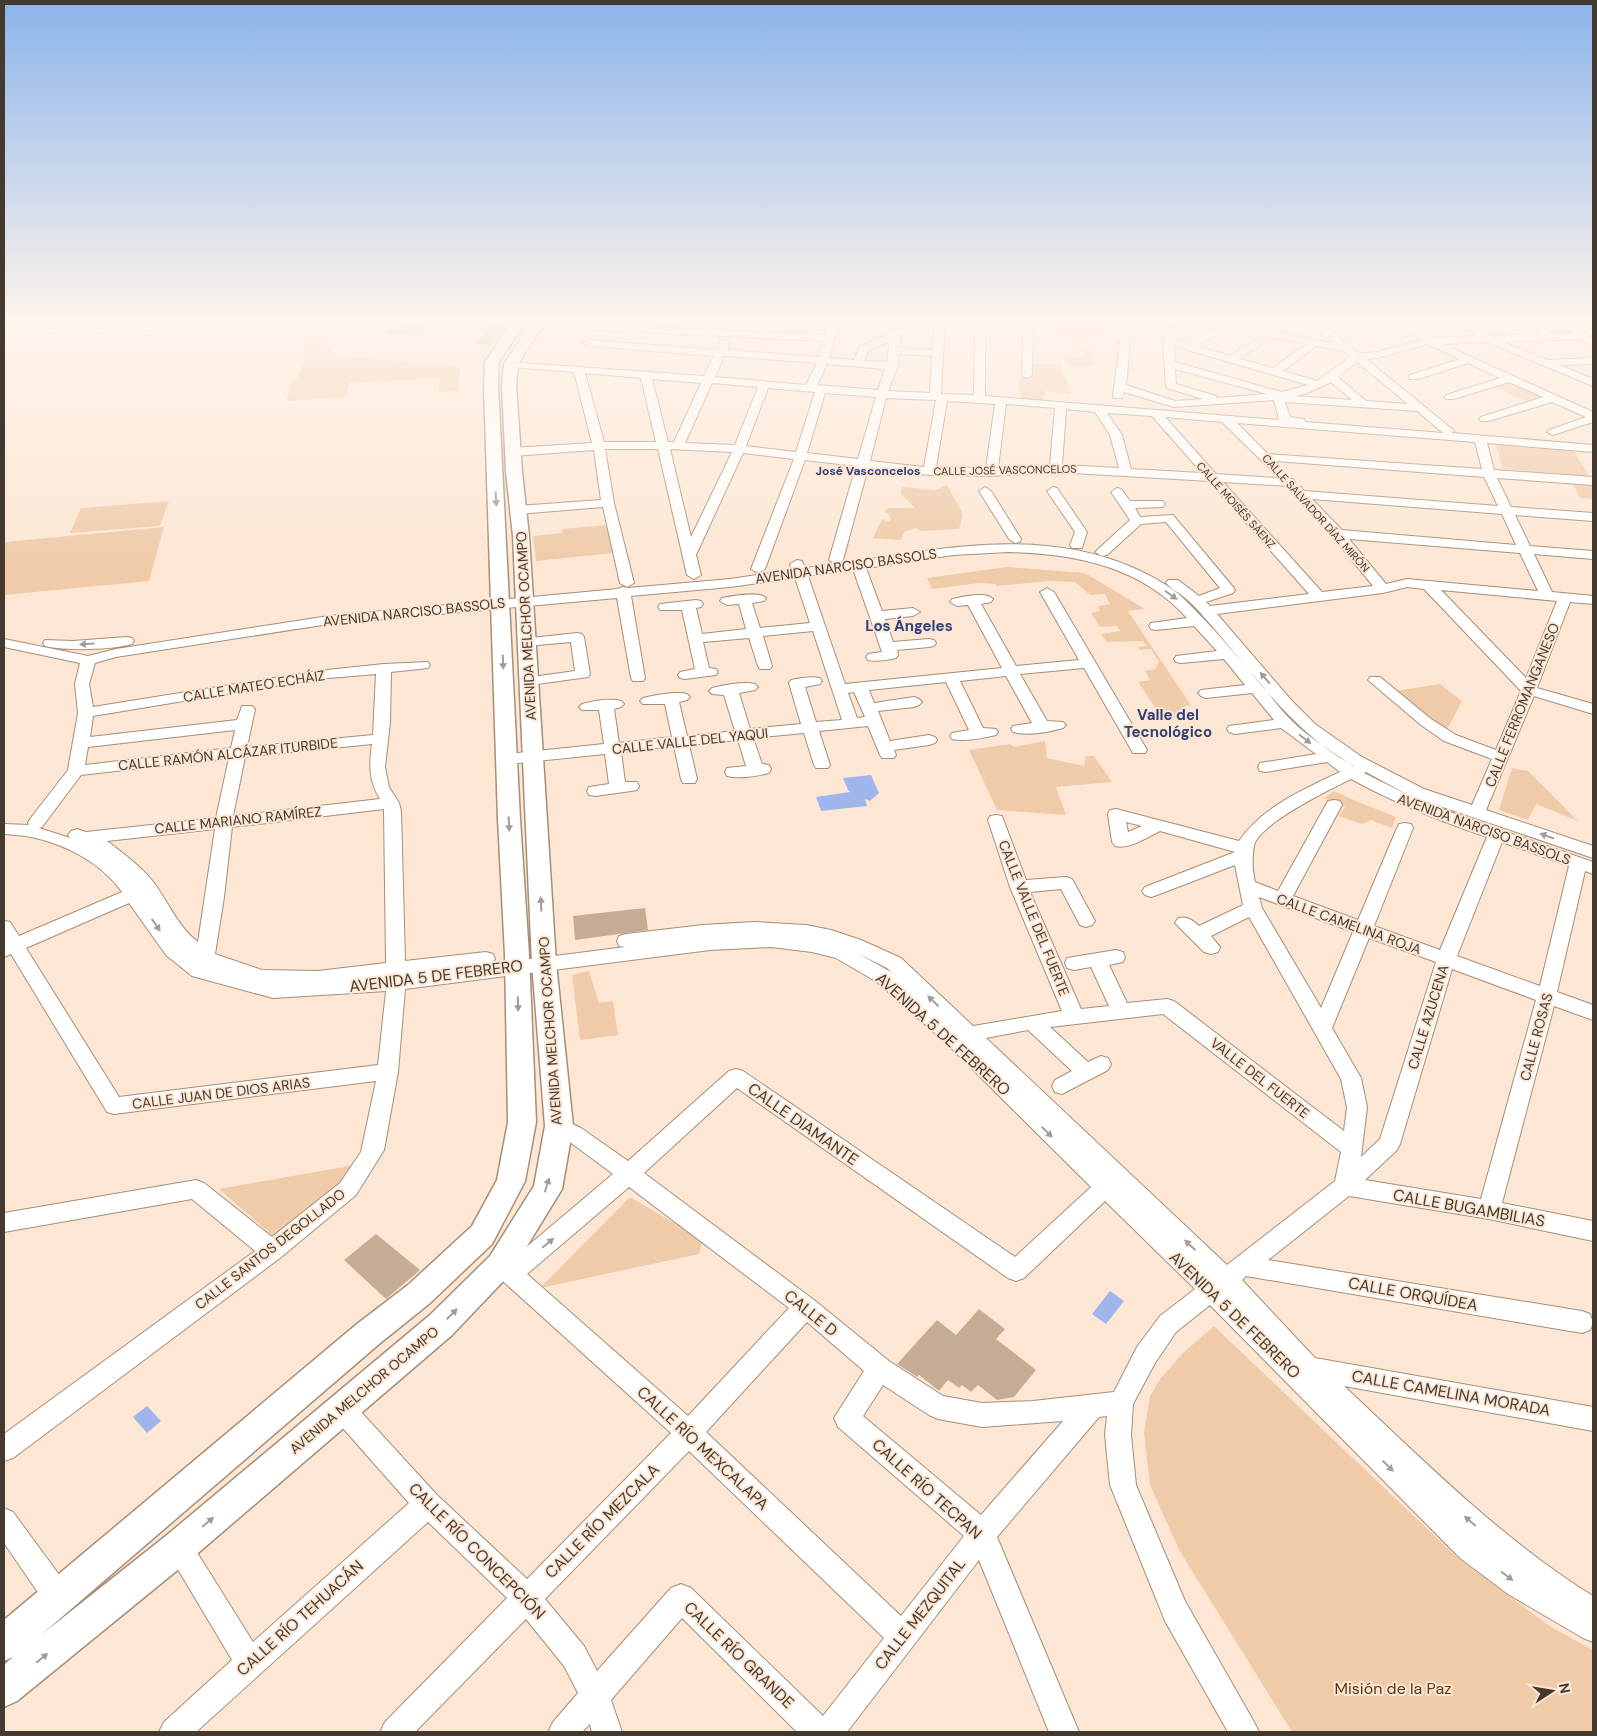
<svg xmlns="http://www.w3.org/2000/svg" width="1597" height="1736" viewBox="0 0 1597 1736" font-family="'DM Sans',sans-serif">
	<rect width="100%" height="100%" fill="#fde7d4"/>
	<path fill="#efcbaa" d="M1032,319H1078V322L1095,323L1107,334C1096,337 1074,341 1063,335C1058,332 1053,325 1050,320Z
		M321,341L337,356L444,364L460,368L458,391L439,392L440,378L349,383L346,397L286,401L292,380L298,379L308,342Z
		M1075,349L1093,350L1094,366H1074L1061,357L1070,354L1074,357H1082L1083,352H1075Z
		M1032,364H1061L1071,394L1045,391L1043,400L1022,399L1018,384L1023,376H1031Z
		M1509,380L1542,396L1528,402L1492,386Z
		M1496,445L1574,451L1589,476L1503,469Z
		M1572,482L1593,484V503L1591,499L1580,498Z
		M947,485L963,514L959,529L921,531L916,528L904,532L901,540L873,538L882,519L887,522L891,520L888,513L884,512L888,508H915L901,494L902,487L935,490Z
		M169,501L160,526L70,533L81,508Z
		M606,525L613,553L536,561L533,536L562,533V529Z
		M164,527L149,581L4,595V542Z
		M1007,567L1085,573L1145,609L1128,611L1191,705L1182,707L1187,716L1162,718L1138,682L1150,680L1145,671L1155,669L1159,662L1151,649L1140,650L1138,647L1146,646L1143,641L1107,642L1101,634L1120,631L1117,626L1100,627L1091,613L1100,611L1098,606L1110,604L1105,594L1090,595L1075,582L1048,581L997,586L995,584L979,583L932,589L927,578Z
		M1440,684L1462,701L1447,730L1395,691Z
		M1045,741L1047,758L1084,766L1086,756H1094L1112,782L1056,787L1066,815L997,810L969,750L1010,744L1014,747Z
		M1512,768L1528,771L1578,821L1536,804L1528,820L1499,810Z
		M1334,791C1354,801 1375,808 1396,817L1392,828L1371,820L1362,824L1338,816L1345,807L1324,798Z
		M589,971L599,1003L613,1001L618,1035L580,1040L572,975Z
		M355,1165L336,1189L273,1236L219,1189Z
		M630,1197L703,1240L699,1254L540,1288Z
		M1214,1326L1459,1559L1551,1627L1593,1650V1732H1292L1179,1550L1150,1485L1144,1433L1150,1396L1160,1379L1183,1353Z"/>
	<path fill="#a0b5ec" d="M419,326L424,328V331L392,335L385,333L400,327Z
		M871,775L879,793L870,801L865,799L867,806L821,811L816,797L850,792L848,790L843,778Z
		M1110,1291L1124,1301L1106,1324L1092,1314Z
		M147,1406L161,1421L147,1433L133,1417Z"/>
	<path fill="#c5ac95" d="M491,326L506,327L490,345L476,344Z
		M645,908L648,930L575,940L573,916Z
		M376,1234L420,1270L386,1299L344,1260Z
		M979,1309L1005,1329L996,1339L1036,1370L1014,1397L997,1400L978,1385L971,1392L962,1385L959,1388L948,1380L939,1391L919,1375L917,1377L897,1364L937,1320L956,1335Z"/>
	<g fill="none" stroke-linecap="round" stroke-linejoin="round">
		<defs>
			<path id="minor" d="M10,319H21L8,332L4,333V325Z
				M56,319H67L54,333H46V329Z
				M103,319H114L101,333H93V329Z
				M154,319L164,320L149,335H141V331Z
				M829,319H839L829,358L854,360L860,347L919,319H933L900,336V348L933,350L935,319H945L941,394L974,395L975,319H985V396L1279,420L1274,400L1174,407L1124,392L1122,398H1114L1113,396L1120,342L1125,339L1130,342L1126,385L1175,401L1203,399L1167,388L1166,386L1163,338L1167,329L1190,322L1192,319H1203L1198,326L1175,333L1173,339L1188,343L1212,329H1220V333L1197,346L1230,356L1270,331L1333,343L1305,319H1317L1359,354L1377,352L1421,340L1397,319H1409L1430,338L1478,336L1459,319H1470L1490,336L1540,334L1520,319H1532L1552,334L1573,333L1557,319H1569L1593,339V347L1581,339L1503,342L1547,360L1593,358V364L1559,365L1593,379V386L1487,342L1442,344L1593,412V422L1553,435L1547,432L1549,430L1586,417L1552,402L1489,421H1481L1479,419L1481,417L1543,397L1509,382L1454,399H1446L1444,397L1446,395L1500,378L1468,363L1418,379H1410L1409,377L1410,375L1460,359L1427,344L1378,358L1366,359L1452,429L1454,431L1452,433L1593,445V452L1487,443L1494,470L1593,477V485L1497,478L1511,507L1593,513V521L1515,515L1530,546L1593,551V559L1534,554L1552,592L1593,596V604L1570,602L1537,688L1593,704V714L1534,696L1486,810L1593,846V858L1413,797L1455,814L1593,862V874L1585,871L1557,992L1593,1005V1020L1554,1006L1502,1203L1593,1221V1241L1489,1219L1349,1196L1268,1260L1582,1311L1590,1314L1593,1323L1590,1330L1582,1333L1246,1276L1242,1280L1315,1358L1593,1407V1431L1344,1386C1423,1460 1501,1539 1593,1596V1642L1583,1638L1508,1594L1460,1558L1210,1305L1176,1332L1155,1363L1133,1404L1131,1435L1136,1485L1185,1601L1254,1722L1259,1732H1228L1165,1621L1110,1485L1105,1435L1107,1416L1099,1417L997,1537L1079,1732H1049L979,1560L847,1732H797L682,1618L611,1700L622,1732H592L590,1724L582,1732H548L553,1722L578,1693L564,1666L526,1619L415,1732H380L385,1722L507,1598L428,1522L196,1732H159L164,1722L232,1660L170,1556L166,1547L170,1538L179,1534L188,1538L253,1642L409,1503L333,1417L330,1409L333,1401L342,1397L351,1401L437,1495L527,1579L671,1433L496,1275L492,1268L496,1261L504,1258L511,1260L613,1174L567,1140L552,1132L548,1126L552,1120L559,1118L581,1128L628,1161L729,1071L736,1069L743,1071L1015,1257L1091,1187L946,1043L877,982L836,958L812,952L771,947L710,950L405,989L398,1072L384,1150L356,1195L280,1258L13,1458L4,1461V1434L255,1251L192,1199L4,1232V1213L196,1180L204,1183L272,1237L340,1183L361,1152L376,1081L114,1114L107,1112L11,954L4,957V921L10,922L19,936L122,892C101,863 66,844 31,837C22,835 13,835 4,834V824L29,825L28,823L30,819L68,770L78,713L75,684L80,663L4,647V639L88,656L116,649L329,616L617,589L623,587L628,588L730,579L792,570L790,564L797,560L802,561L805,568L836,564L829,560L856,466L805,460L765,569L758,573L751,569L794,459L743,453L696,555L701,575L694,579L687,575L658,449H605L614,503L634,583L627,587L620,583L603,507L518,514L512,510L518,506L601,500L594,450L513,456L507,452L513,448L592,443L574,372L511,367L506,364L507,362L704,376L714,356L588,346L583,343L588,340L717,350L721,341L725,340L730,343L727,350L819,357L823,341L538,327L533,324L534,322L825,335ZM1272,337L1306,344L1273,368L1240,359ZM890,341L887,362L864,361L868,351ZM1174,346L1308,385L1282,392L1175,362ZM1316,346L1343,351L1350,357L1317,381L1283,371ZM899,354L932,356L930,393L888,391L898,366ZM724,356L817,363L806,385L715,377ZM1357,362L1408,404L1366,401L1338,377ZM827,364L885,369L878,390L817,385ZM1175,369L1267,394L1217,398L1216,396L1176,384ZM585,373L641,378L656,442H604ZM652,379L701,383L674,442H668ZM1331,382L1352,400L1295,396L1305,394ZM712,383L758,387L735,445L685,443ZM768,388L815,392L796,452L746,446ZM825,393L876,397L858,459L807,453ZM886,398L936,400L924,467L870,461ZM947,401L995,404L986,468L936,467ZM1285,402L1417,411L1443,433L1305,422L1304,419L1290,417ZM1006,404L1055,408L1050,465L998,468ZM1066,409L1095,412L1110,435L1119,468L1062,465ZM1107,413L1152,416L1202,473L1131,469L1122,435ZM1165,417L1222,422L1268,467L1272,468L1278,464L1276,461L1484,477L1498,506L1304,491L1301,487H1293L1291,490L1296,497L1333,537L1373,586L1322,592L1223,482L1289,486L1295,482L1293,479L1216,474ZM1237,423L1475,442L1482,469L1268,454ZM670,449L732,452L691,537ZM868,468L929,475L991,476L1056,472L1209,481L1309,594L1210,606L1206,602L1233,593L1235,590L1233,587L1173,515L1140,517L1135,508L1163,507L1165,504L1163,501H1130L1121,489L1117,488L1111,492L1130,520L1095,552L1102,556L1107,555L1141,524L1166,522L1220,588L1199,596L1178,580H1168L1166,583C1171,589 1178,592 1184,597C1191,603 1198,609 1203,616C1250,668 1291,732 1354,766H1353C1333,752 1309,738 1292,721C1280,710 1271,696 1260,683C1236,655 1211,625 1184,599C1171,586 1153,577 1136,569C1041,526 937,549 838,564L843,560ZM1312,499L1502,514L1516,545L1342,530ZM1349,539L1520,553L1538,591L1407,579L1386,584ZM1009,552C1076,554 1140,566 1187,618L1151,623L1149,626L1151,629L1156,630L1194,626L1217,651L1176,656L1174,659L1176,662L1181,663L1224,659L1245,685L1201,690L1198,693L1201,696L1206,698L1252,693L1274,720L1229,726L1227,729L1229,732L1235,734L1281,728L1316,754L1260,763L1258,767L1260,771L1266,772L1327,762L1340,772C1304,789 1262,807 1239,841L1116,809L1110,810L1108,814L1112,842L1115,846C1129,850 1147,837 1160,831L1235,852L1145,887L1142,891L1145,895L1151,897L1157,895L1235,865L1243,905L1199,926C1192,920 1188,916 1178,918L1175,923L1204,952L1211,954L1218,952L1220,947L1211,936L1249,917L1341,1079L1347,1107L1344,1131L1174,1001L1167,999L1127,1003L1109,965L1123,962L1125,957L1123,952L1116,950L1067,958L1065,963L1067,968L1074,970L1091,967L1109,1006L1081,1009L1030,892L1061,889L1080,925L1086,927L1092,925L1095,921L1072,879L1066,877L1026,880L1002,816L996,815L990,816L988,820L1010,887L1062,1011L973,1026L901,958L861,940L831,930L806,925L754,922L703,925L626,934L619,936L617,941L619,946L625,947L492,964L495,959L493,954L486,952L405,961L401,811L399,803L389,787L385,767L390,722L391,672L428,668L430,665L428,662L384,664L317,671L93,707L89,684L95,663L116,657L329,624L617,598L631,678L633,681H643L645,678L631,596L730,587L795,578L810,623L760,628L752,603L764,601L766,598C760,591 732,596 722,598L720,601L727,605L739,604L746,629L702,634L696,608L701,607L703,604L701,601L696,600L660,604L658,607L660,610H682L695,669L680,672L678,675L680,678L685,679L716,675L718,672L716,669L709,668L703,642L749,638L758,666L760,669H770L772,666L763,636L813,631L842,720L816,722L805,687L820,684L822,681L820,678C811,676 800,678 791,680L789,683L801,724L750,729L739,693L755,690L758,687L755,684C743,681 724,685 712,688L709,691L712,694L724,695L735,731L687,736L679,702L687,700L690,697L687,694C674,691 656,695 643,698L640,701L643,704H665L672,737L619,743L614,709L621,707L624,704L621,701C610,698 593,701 582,704L579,707L582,710H599L604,744L507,754L501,756L499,759L501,762L507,764L605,754L609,784L589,787L587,791L589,795L595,796L631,791L637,790L639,786L637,782H625L621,752L674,746L681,779L683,783H695L697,779L689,745L738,740L746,766L727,768L725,772L727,776C739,779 757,776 769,773L771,769L769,765L762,764L753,738L804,733L814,765L816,768H828L830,765L819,731L868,726L880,755L882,758H894L896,755L894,750L929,745L935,743L937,740L935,737L929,735L890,741L878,711L914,707L919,705L922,702L919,699L914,697L874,703L869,690L946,682L969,730L952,733L950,736L952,739C965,742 983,738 996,735L998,732L996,729L983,728L960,681L1006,676L1032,723L1013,726L1011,729L1013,732C1028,736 1049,732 1063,728L1066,725L1063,722L1047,721L1020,674L1084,668L1133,753H1145L1147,750L1054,592L1047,588L1040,592L1079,660L1016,666L981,604L991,602L993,599C986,591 962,597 952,599L950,602L957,606L968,605L1002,668L845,684L808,576L853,569L882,652L868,654L866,657L868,660C877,662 887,660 896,658L898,655L897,650L929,647L934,646L936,643L934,640L929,639L893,642L885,619L913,616L920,612L913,608L882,611L866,568L953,555ZM1407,587L1424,589L1521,691L1496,750L1456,735L1431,719L1380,677H1370L1368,680L1421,725L1444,741L1492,759L1472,805L1424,789L1362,757L1315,724L1292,701L1217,614L1383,593ZM1441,590L1557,601L1526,678ZM376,674L373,735L247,747L255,709L252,706H242L237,720L90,737L93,716L317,679ZM854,692L865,717L857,718L848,693ZM235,730L231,748L85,765L88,747ZM372,744C369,765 369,781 380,799L233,816L245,757ZM229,758L216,818L86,832L77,829L71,831L68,835L70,838L39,828L42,827L81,775ZM1366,772L1412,797L1364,773ZM1351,779C1395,803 1440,821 1487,837L1440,950L1374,926L1413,828L1411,824L1405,823L1399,824L1397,828L1358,920L1293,896L1342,805L1340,801L1334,800L1328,801L1278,891L1255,882C1252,869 1252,857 1254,846C1258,824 1331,789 1351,779ZM384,809L386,963L318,971L262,970L215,954L224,897L232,827ZM1126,822L1142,826L1128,832ZM215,829L198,942C178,927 169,903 154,883C141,866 124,854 107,841ZM1502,842L1569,866L1540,986L1457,956ZM1259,897L1353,932L1321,1008L1262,908ZM129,903L166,955L192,976L273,998L386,991L378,1065L119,1097L26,948ZM1369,938L1436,962L1380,1139L1361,1157L1367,1107L1361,1078L1332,1028ZM857,953L887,968L903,983L891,972ZM1452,969L1536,1000L1481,1199L1365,1180L1397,1150L1400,1144ZM1163,1014L1341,1152L1335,1181L1227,1265L986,1038L1028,1030L1072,1071L1055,1080L1052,1086L1055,1092L1062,1094L1108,1070L1111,1064L1108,1058L1101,1056L1088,1062L1050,1027ZM737,1088L1008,1278L1016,1281L1024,1278L1105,1201L1195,1289L1160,1316L1137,1347L1114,1392L1033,1401L982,1403L943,1396L889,1361L814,1300L644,1173ZM629,1187L789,1308L688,1416L527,1274ZM807,1322L864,1371L834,1418L838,1427L964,1536L901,1616L706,1432ZM883,1385L929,1415L938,1419L982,1427L1063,1421L981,1515L863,1416ZM689,1451L884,1638L823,1716L691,1588L681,1584L671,1588L597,1671L584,1646L545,1599Z
				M1023,319H1033L1032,375L1027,378L1022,375Z
				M1579,319L1593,321V328Z
				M985,487L991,491L1021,539L1020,542L1015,543L1009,539L979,491Z
				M1053,487L1057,488L1087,532L1082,548H1072L1070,545L1075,532L1047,491Z
				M577,633L582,634L584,637L590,674L588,677L530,685L525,684L523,681L525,678L575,671L571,642L527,646L522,645L520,642L522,639Z
				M127,637L132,638L134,641L132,644C110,650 67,651 45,646L43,643L45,640L73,641Z
				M4,1508L13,1512L68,1587L72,1597L68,1607L58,1611L48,1607L4,1543Z"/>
			<path id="major" d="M514,319H527L499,362L498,386L520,819L529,955L536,1122L525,1181L492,1244L430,1303L379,1344L41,1635L167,1535L430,1315L490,1256L534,1186L545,1126L532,963L513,536L506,472L502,385L504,364L534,319H547L518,364L516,385L522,472L529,536L556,963L573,1126L562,1189L510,1274L452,1335L191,1559L17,1701L4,1707V1665L13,1657L4,1661V1620L357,1324L408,1285L472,1226L497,1180L508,1122L505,955L498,819L484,386L485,362Z"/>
		</defs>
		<use href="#minor" stroke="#a68e77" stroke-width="2"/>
		<use href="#major" stroke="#a68e77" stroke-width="3"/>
		<use href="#minor" fill="#fff" fill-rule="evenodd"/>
		<use href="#major" fill="#fff" fill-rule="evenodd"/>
	</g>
	<defs><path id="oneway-solid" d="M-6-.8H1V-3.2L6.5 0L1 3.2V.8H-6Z" transform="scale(1.25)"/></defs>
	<g fill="#a19c97">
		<use href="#oneway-solid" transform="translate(496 499) rotate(87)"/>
		<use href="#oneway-solid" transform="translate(1171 595) rotate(35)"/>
		<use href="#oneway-solid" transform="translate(87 644) rotate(177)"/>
		<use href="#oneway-solid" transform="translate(503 662) rotate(88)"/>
		<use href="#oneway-solid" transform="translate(1265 678) rotate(-131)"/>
		<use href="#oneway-solid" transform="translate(1305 739) rotate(37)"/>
		<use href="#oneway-solid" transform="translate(509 824) rotate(87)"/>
		<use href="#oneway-solid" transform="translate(1547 836) rotate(-161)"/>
		<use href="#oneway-solid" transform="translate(541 904) rotate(-93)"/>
		<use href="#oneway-solid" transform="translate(156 925) rotate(55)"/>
		<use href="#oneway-solid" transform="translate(933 1001) rotate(-136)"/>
		<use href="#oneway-solid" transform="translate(518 1004) rotate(88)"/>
		<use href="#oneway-solid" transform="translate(1047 1132) rotate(45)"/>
		<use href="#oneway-solid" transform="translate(547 1185) rotate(-73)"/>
		<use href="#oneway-solid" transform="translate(548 1243) rotate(-40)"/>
		<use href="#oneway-solid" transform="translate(1190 1245) rotate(-137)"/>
		<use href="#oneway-solid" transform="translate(452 1314) rotate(-45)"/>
		<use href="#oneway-solid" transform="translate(1388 1466) rotate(45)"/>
		<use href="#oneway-solid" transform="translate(1470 1521) rotate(-139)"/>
		<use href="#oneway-solid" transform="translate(208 1522) rotate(-40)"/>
		<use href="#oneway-solid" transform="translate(1507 1576) rotate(37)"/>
		<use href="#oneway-solid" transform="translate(42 1658) rotate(-39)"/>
	</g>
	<linearGradient id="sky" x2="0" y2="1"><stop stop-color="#8bb4ea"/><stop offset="0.57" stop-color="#fef4ec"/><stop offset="1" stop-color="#fef4ec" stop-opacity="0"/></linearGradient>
	<rect width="1597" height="562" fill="url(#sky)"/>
	<g text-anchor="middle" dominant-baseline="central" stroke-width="4" stroke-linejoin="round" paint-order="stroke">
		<g font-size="11" fill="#43392f" stroke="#fde7d4">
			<text transform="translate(1005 470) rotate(-1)">CALLE JOSÉ VASCONCELOS</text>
			<text transform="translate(1236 505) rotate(48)">CALLE MOISÉS SÁENZ</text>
			<text transform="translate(1316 513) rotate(48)">CALLE SALVADOR DÍAZ MIRÓN</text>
		</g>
		<g font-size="12" font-weight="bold" fill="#2d4079" stroke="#fde7d4">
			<text x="868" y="471">José Vasconcelos</text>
		</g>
		<g font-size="14" fill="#43392f" stroke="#fde7d4">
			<text transform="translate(846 566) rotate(-8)">AVENIDA NARCISO BASSOLS</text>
			<text transform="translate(414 612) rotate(-6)">AVENIDA NARCISO BASSOLS</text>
			<text transform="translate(526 626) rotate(-93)">AVENIDA MELCHOR OCAMPO</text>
			<text transform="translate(254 686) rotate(-9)">CALLE MATEO ECHÁIZ</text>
			<text transform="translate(1522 705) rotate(-68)">CALLE FERROMANGANESO</text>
			<text transform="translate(690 741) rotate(-6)">CALLE VALLE DEL YAQUI</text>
			<text transform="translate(228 754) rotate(-6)">CALLE RAMÓN ALCÁZAR ITURBIDE</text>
			<text transform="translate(238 820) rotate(-6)">CALLE MARIANO RAMÍREZ</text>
			<text transform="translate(1484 829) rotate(20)">AVENIDA NARCISO BASSOLS</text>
			<text transform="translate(1034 918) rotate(68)">CALLE VALLE DEL FUERTE</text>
			<text transform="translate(1349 924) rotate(20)">CALLE CAMELINA ROJA</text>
			<text transform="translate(1428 1017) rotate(-73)">CALLE AZUCENA</text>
			<text transform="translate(550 1031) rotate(-94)">AVENIDA MELCHOR OCAMPO</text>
			<text transform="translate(1536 1037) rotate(-75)">CALLE ROSAS</text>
			<text transform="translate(1260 1078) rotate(38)">VALLE DEL FUERTE</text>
			<text transform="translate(221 1093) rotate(-7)">CALLE JUAN DE DIOS ARIAS</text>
			<text transform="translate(270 1249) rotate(-38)">CALLE SANTOS DEGOLLADO</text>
			<text transform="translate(364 1390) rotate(-40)">AVENIDA MELCHOR OCAMPO</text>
		</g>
		<g font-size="15" font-weight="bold" fill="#2d4079" stroke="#fde7d4">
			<text x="909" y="626">Los Ángeles</text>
			<text x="1168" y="715">Valle del<tspan x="1168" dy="17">Tecnológico</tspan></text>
		</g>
		<g font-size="16" fill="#43392f" stroke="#fde7d4">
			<text transform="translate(436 976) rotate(-7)">AVENIDA 5 DE FEBRERO</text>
			<text transform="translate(943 1034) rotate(42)">AVENIDA 5 DE FEBRERO</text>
			<text transform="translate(803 1124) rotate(35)">CALLE DIAMANTE</text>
			<text transform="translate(1469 1208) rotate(10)">CALLE BUGAMBILIAS</text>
			<text transform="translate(1413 1294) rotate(10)">CALLE ORQUÍDEA</text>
			<text transform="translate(811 1313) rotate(39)">CALLE D</text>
			<text transform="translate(1235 1315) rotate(44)">AVENIDA 5 DE FEBRERO</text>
			<text transform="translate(1451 1393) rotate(10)">CALLE CAMELINA MORADA</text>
			<text transform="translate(703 1448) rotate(43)">CALLE RÍO MEXCALAPA</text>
			<text transform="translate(927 1489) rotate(42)">CALLE RÍO TECPAN</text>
			<text transform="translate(602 1521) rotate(-45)">CALLE RÍO MEZCALA</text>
			<text transform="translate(477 1551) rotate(45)">CALLE RÍO CONCEPCIÓN</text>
			<text transform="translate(920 1614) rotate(-52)">CALLE MEZQUITAL</text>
			<text transform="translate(300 1618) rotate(-42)">CALLE RÍO TEHUACÁN</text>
			<text transform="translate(739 1655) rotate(44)">CALLE RÍO GRANDE</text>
		</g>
		<g font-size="16" fill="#573714" stroke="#fde7d4">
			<text x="1393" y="1688">Misión de la Paz</text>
		</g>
	</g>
	<rect width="1597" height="1736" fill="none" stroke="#43392f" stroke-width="10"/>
	<g transform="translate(1552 1691) rotate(78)" stroke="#fde7d4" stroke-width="4" paint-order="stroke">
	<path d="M0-4L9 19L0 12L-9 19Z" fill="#43392f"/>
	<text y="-8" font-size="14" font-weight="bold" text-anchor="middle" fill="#43392f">N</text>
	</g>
</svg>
